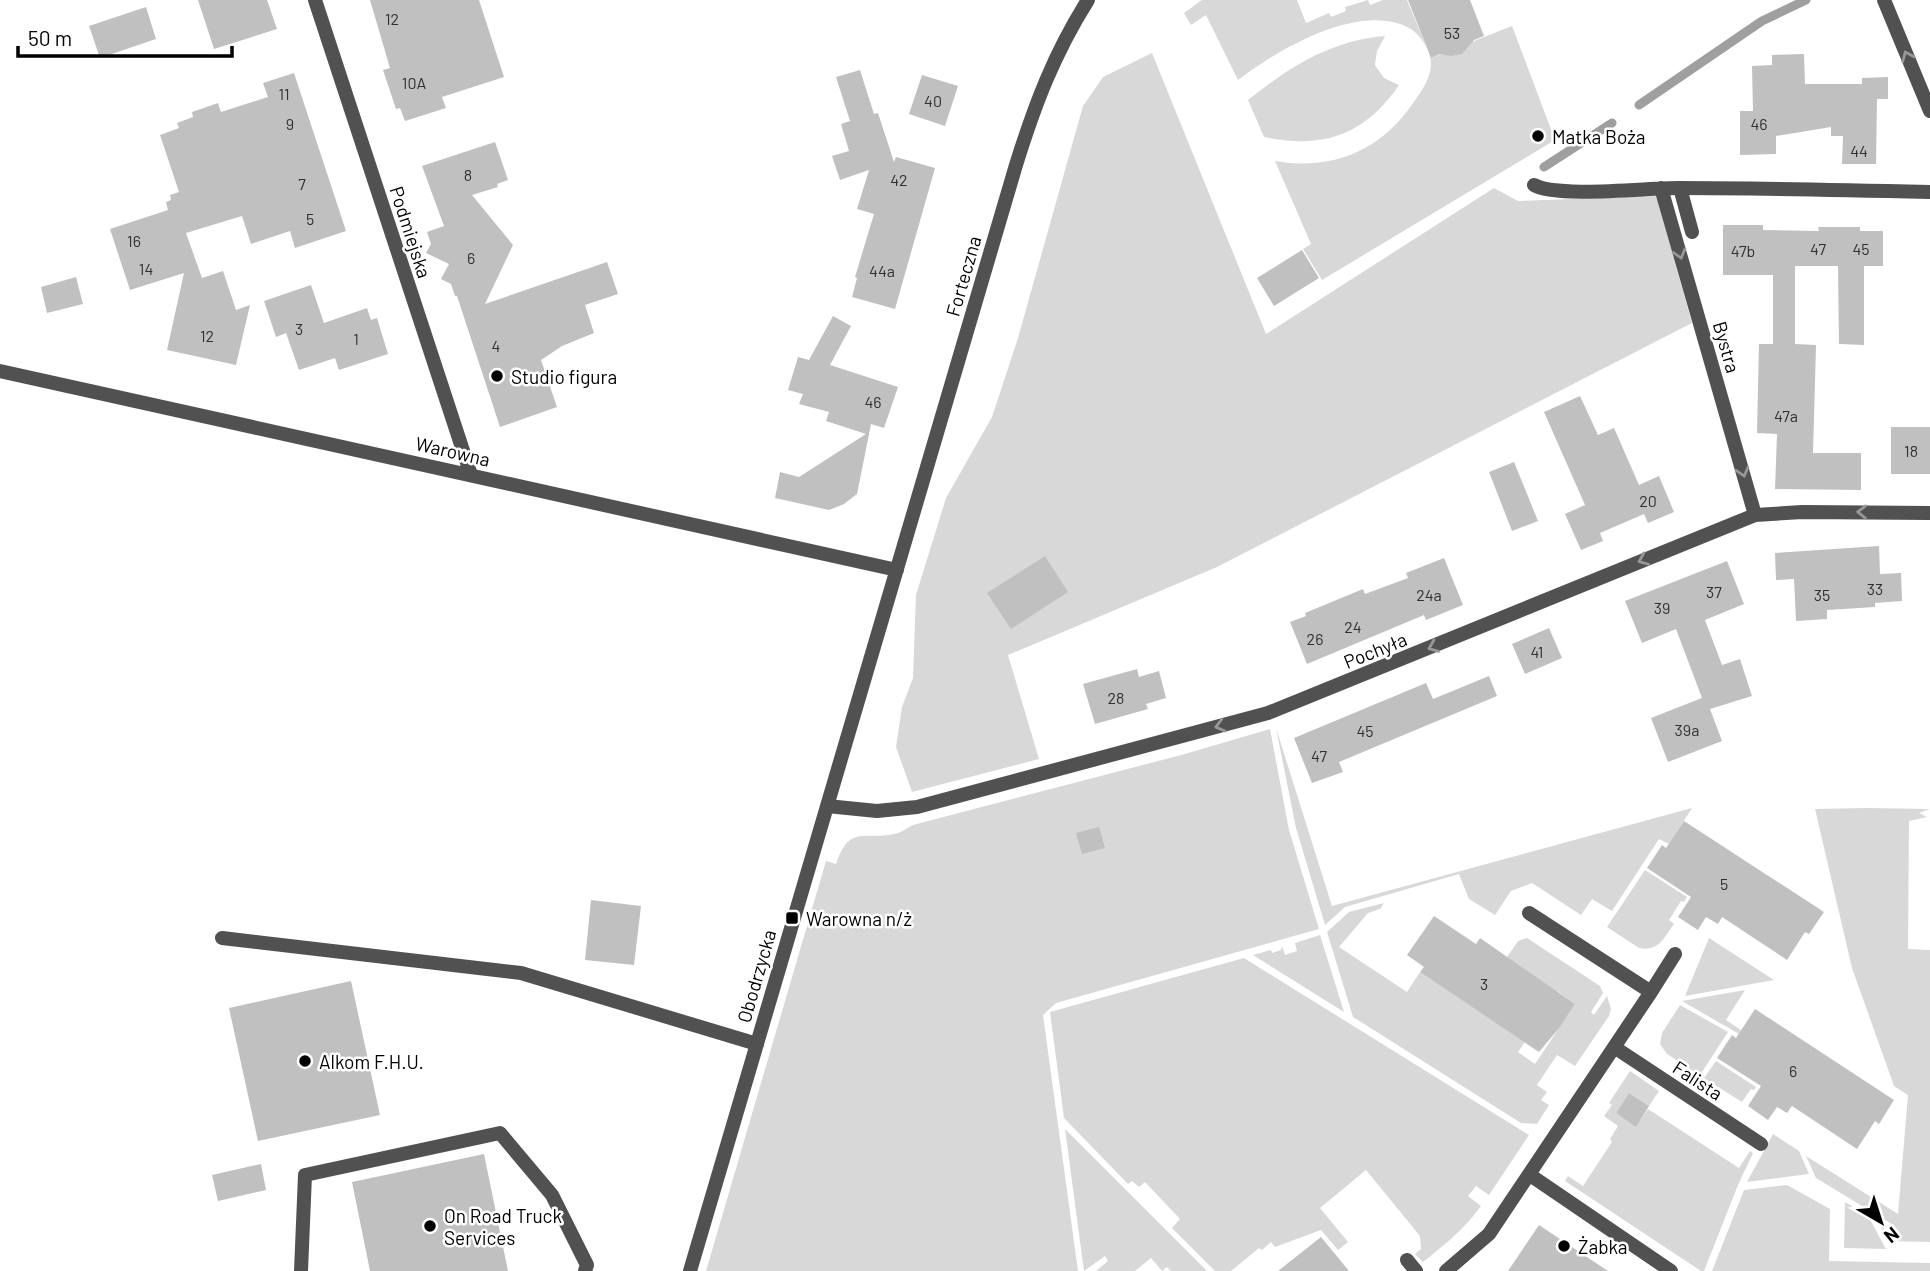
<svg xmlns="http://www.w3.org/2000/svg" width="1930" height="1271" viewBox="0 0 1930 1271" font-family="Barlow,sans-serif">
	<rect width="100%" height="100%" fill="#fff"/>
	<path fill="#d8d8d8" d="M1202,0H1297L1306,23L1329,13L1331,17L1346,11L1345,7L1368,0L1370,5L1383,0H1407L1431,58L1512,26L1555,140L1322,280L1303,249L1311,244L1275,161C1331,171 1381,151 1413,103C1421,92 1430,80 1431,65C1431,51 1422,37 1411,29C1362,0 1278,49 1238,80L1206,15L1191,25L1184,13Z
		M1385,36L1377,51L1375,65L1384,78L1399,85C1364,136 1323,149 1264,137L1248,100C1288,68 1331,40 1385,36Z
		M1152,53L1266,334L1494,188L1518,201L1656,196L1692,323L1217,567L1008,655L1039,759L912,792L896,747L902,707L913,678L916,595L946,498L992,417L1018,338L1083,106L1103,77Z
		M1276,728L1332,906L1692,808L1669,844L1659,839L1612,911L1592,899L1581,915L1532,883L1511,891L1495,915L1469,899L1459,874L1345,907L1325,925L1296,828Z
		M1270,729L1289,830L1319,929L1056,1003L1043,1015L1078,1271H706L826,861L836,864C850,822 866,842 898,833C903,831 909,827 913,825L1185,754Z
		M1867,808L1930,809L1919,813L1927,817L1909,821L1908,949L1930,950V1242L1889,1241L1878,1222L1893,1230L1895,1226L1816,1178L1806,1156L1898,1214L1908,1095L1894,1086L1852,968L1815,809Z
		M1645,870L1687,897L1684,902L1681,901L1669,920L1674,924C1664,938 1658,952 1639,948L1607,927Z
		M1384,903L1380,909L1368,913L1339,947L1407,992L1420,972L1525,1042L1518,1052L1535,1064L1575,1004L1557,991L1553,996L1507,957L1518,941L1527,938L1600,986L1603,993L1591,1012L1594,1015L1607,996L1611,1009L1609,1016L1575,1066L1557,1055L1537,1085L1547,1092L1541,1100L1549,1105L1537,1124L1521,1123L1353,1017L1327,932L1349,912Z
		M1320,935L1344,1012L1253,955L1271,950L1272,953L1281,950L1282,946L1285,955L1297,951L1295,943Z
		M1709,938L1774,980L1685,996Z
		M1244,958L1529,1135L1489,1195L1476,1186L1468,1196L1481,1206C1465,1229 1444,1245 1423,1262L1415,1254L1421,1249L1420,1236L1366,1170L1320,1208L1348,1242L1338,1250L1321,1230L1275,1247L1271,1242L1262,1250L1259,1248L1231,1271H1215L1172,1228L1180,1219L1145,1182L1139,1187L1132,1181L1128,1184L1064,1118L1050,1012Z
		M1745,990L1726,1020L1741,1030L1739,1034L1682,1001Z
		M1680,1005L1728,1032L1700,1075L1667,1054L1660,1044L1662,1033Z
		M1716,1061L1756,1087L1754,1090L1751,1089L1742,1102L1704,1078Z
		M1630,1071L1659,1091L1649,1106L1629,1093L1616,1113L1636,1126L1648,1109L1739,1168L1750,1151L1753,1153L1738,1185L1704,1271H1701L1565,1181L1568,1176L1583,1186L1612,1142L1610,1139L1618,1126L1604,1116L1612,1105L1609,1103Z
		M1065,1129L1207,1271H1171L1167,1267L1162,1271L1151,1258L1135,1271H1096L1108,1261L1105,1256L1084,1271Z
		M1773,1134L1799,1151L1809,1174L1747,1182Z
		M1787,1185L1830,1209L1829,1261L1930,1263V1271H1712L1744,1190Z
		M1845,1202L1868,1216L1886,1249L1844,1248Z"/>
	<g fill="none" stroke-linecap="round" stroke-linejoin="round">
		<path stroke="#9f9f9f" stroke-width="9" d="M1639,105L1762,21L1806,0
			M1544,167L1612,123"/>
	</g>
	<path fill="#c0c0c0" d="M198,0H267L277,29L214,49Z
		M370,0H479L504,77L442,97L446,108L405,121L400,108L396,109L383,70L390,68Z
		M1408,0H1470L1484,36L1474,40L1462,54L1451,56L1440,54L1431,58Z
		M146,7L156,39L100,58L89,26Z
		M1804,54L1805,84H1862V78L1888,77V99H1877L1876,164H1842L1843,136H1831V127L1776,136V154L1740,155V111H1753L1752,66L1772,65V55Z
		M860,70L874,114L878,113L894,162L896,157L935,168L895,309L852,297L857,278L855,277L874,214L857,209L869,170L840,180L832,156L849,151L841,124L850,121L836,77Z
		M294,73L346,231L295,248L290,231L251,244L242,216L186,233L202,278L223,271L236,310L250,305L236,365L167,350L184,273L130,290L110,229L168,210L166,202L171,200L170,195L179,192L160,135L179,128L177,123L193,117L192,112L218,103L221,112L268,97L263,83Z
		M922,75L958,86L945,126L909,114Z
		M495,142L508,180L497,184L498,187L472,195L513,245L485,304L607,262L618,294L585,305L594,333L562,346L541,360L557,407L500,427L457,296H455L451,284L441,279L449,264L426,253L431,244L427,232L444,226L422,166Z
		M1723,225H1763V230L1819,231L1818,227H1860V231H1883V266H1864V345L1839,344L1838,266H1795V344L1816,345L1813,453H1861V490L1775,489L1777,434L1757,433L1759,344H1773V275H1723Z
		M1302,250L1319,278L1274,306L1257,278Z
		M76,277L83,304L47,313L41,287Z
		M311,285L324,323L367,308L371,320L377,318L388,354L339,370L335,358L299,370L286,333L276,337L264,301Z
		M833,316L851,326L830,365L898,387L884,428L871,424L857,494L844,504L829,510L775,498L780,472L799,477L866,434L826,421L829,412L799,404L803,394L788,390L798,357L809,360Z
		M1580,396L1598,435L1614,428L1639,485L1659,476L1674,512L1648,523L1644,514L1600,533L1603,541L1581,550L1565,514L1585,505L1544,412Z
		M1891,427H1930V474H1891Z
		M1514,462L1538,521L1512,531L1489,472Z
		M1879,546L1880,574L1901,573L1902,601L1875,603V607L1827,610V619L1796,621L1794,579L1776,580L1775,553Z
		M1045,556L1068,592L1011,629L987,593Z
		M1444,558L1463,605L1426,620L1424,615L1307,664L1290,622L1306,616L1305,613L1363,589L1365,594L1408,578L1406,573Z
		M1727,561L1744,604L1705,620L1722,665L1740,659L1752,696L1710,709L1722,741L1668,762L1651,718L1702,698L1676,629L1642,643L1625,601Z
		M1549,628L1562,658L1525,674L1512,644Z
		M1137,669L1139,677L1159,671L1166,698L1146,704L1148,709L1095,724L1083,684Z
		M1489,676L1497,696L1339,762L1343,772L1312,783L1294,738L1426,683L1433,699Z
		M1684,821L1824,912L1809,934L1805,932L1787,960L1722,917L1718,924L1706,917L1698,930L1678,917L1691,897L1647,868L1662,845L1666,848Z
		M1099,827L1105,848L1082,854L1076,833Z
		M591,900L641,906L634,965L585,960Z
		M1434,916L1476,944L1480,938L1575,1004L1560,1027L1539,1052L1420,972L1424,967L1407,955Z
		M351,981L380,1115L258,1141L229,1008Z
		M1755,1009L1894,1100L1879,1124L1875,1121L1857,1149L1792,1106L1787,1113L1777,1107L1768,1120L1748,1106L1761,1086L1717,1058L1732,1035L1736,1038Z
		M1629,1093L1649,1106L1636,1127L1616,1113Z
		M484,1154L508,1271H370L352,1182Z
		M261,1164L266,1190L218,1201L212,1175Z
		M1539,1225L1608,1271H1508Z
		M1321,1237L1349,1271H1278Z"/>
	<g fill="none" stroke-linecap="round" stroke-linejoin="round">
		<path stroke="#515151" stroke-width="14" d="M1680,188L1692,232
			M222,938L521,973L757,1044
			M1407,1260L1416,1271
			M301,1271L305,1175L500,1133L552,1195L587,1265L585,1271"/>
		<path stroke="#515151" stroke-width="14" d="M315,0L471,475
			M1884,0L1930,111
			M1534,185C1558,198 1646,188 1678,188C1762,188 1846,190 1930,192
			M1661,188L1755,515
			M0,371L897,570
			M827,806L877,811L917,807L1268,713L1755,515L1802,512L1930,513
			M1651,992L1675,954
			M1614,1047L1761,1144
			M1530,1175L1671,1271
			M690,1271L1016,165C1035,104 1054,54 1088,0
			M1446,1271L1489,1234L1651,992L1529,913"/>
	</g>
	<defs><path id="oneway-chevron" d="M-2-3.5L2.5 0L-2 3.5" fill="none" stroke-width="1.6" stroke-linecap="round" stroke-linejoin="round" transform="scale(1.75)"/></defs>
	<g stroke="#979797">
		<use href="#oneway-chevron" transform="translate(1907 56) rotate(-113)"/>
		<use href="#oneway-chevron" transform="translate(1680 254) rotate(74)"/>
		<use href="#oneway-chevron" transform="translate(1743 472) rotate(74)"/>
		<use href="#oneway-chevron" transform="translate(1862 512) rotate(-179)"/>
		<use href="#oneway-chevron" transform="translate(1643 560) rotate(157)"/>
		<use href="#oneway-chevron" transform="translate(1433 647) rotate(158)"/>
		<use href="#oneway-chevron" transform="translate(1220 726) rotate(165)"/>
	</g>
	<g fill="#000" stroke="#fff" stroke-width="2.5">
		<circle cx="1538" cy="136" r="7"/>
		<circle cx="497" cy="376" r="7"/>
		<rect x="785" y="911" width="14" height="14" rx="3.5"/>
		<circle cx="305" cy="1061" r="7"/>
		<circle cx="430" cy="1226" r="7"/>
		<circle cx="1564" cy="1246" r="7"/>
	</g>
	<g text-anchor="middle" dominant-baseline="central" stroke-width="5" stroke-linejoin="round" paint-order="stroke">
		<g font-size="16" fill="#303030">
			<text x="392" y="18">12</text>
			<text x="1452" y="32">53</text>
			<text x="414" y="82">10A</text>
			<text x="284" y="93">11</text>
			<text x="933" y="100">40</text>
			<text x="290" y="123">9</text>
			<text x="1759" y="123">46</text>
			<text x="1859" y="150">44</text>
			<text x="468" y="174">8</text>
			<text x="899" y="179">42</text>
			<text x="302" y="183">7</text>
			<text x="310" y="218">5</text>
			<text x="134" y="240">16</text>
			<text x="1818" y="248">47</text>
			<text x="1861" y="248">45</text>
			<text x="1743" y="250">47b</text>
			<text x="471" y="257">6</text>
			<text x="146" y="268">14</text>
			<text x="882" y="270">44a</text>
			<text x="299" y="328">3</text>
			<text x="207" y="335">12</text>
			<text x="356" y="338">1</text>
			<text x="496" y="345">4</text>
			<text x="873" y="401">46</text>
			<text x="1786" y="415">47a</text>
			<text x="1911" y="450">18</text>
			<text x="1648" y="500">20</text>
			<text x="1875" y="588">33</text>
			<text x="1714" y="591">37</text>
			<text x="1429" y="594">24a</text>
			<text x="1822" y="594">35</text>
			<text x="1662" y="607">39</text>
			<text x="1353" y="626">24</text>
			<text x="1315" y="638">26</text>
			<text x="1537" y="651">41</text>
			<text x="1116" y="697">28</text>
			<text x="1687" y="729">39a</text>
			<text x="1365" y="730">45</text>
			<text x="1319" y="755">47</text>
			<text x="1724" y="883">5</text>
			<text x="1484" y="983">3</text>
			<text x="1793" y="1070">6</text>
		</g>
		<g font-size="19" fill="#000" stroke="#fff" text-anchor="start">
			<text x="1552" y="136">Matka Boża</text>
			<text x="511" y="376">Studio figura</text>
			<text x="806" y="918">Warowna n/ż</text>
			<text x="319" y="1061">Alkom F.H.U.</text>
			<text x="444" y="1215">On Road Truck<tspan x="444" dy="22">Services</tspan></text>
			<text x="1578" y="1246">Żabka</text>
		</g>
		<g font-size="19" fill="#000" stroke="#fff">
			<text transform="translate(411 232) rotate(72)">Podmiejska</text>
			<text transform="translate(963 276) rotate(-74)">Forteczna</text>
			<text transform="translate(1727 347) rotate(74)">Bystra</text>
			<text transform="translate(453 451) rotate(13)">Warowna</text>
			<text transform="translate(1375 650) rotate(-22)">Pochyła</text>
			<text transform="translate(756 976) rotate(-74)">Obodrzycka</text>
			<text transform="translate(1698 1080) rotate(33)">Falista</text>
		</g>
	</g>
	<g transform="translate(1881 1222) rotate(141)" stroke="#ffffff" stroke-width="5" paint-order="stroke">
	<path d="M0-5L12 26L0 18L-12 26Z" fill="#000000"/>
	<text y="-10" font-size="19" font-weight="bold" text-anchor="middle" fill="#000000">N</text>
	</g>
	<path d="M18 46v10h214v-10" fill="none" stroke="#000000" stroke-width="3.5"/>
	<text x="28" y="46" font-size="21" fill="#000000" stroke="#ffffff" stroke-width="5" paint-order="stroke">50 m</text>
</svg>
